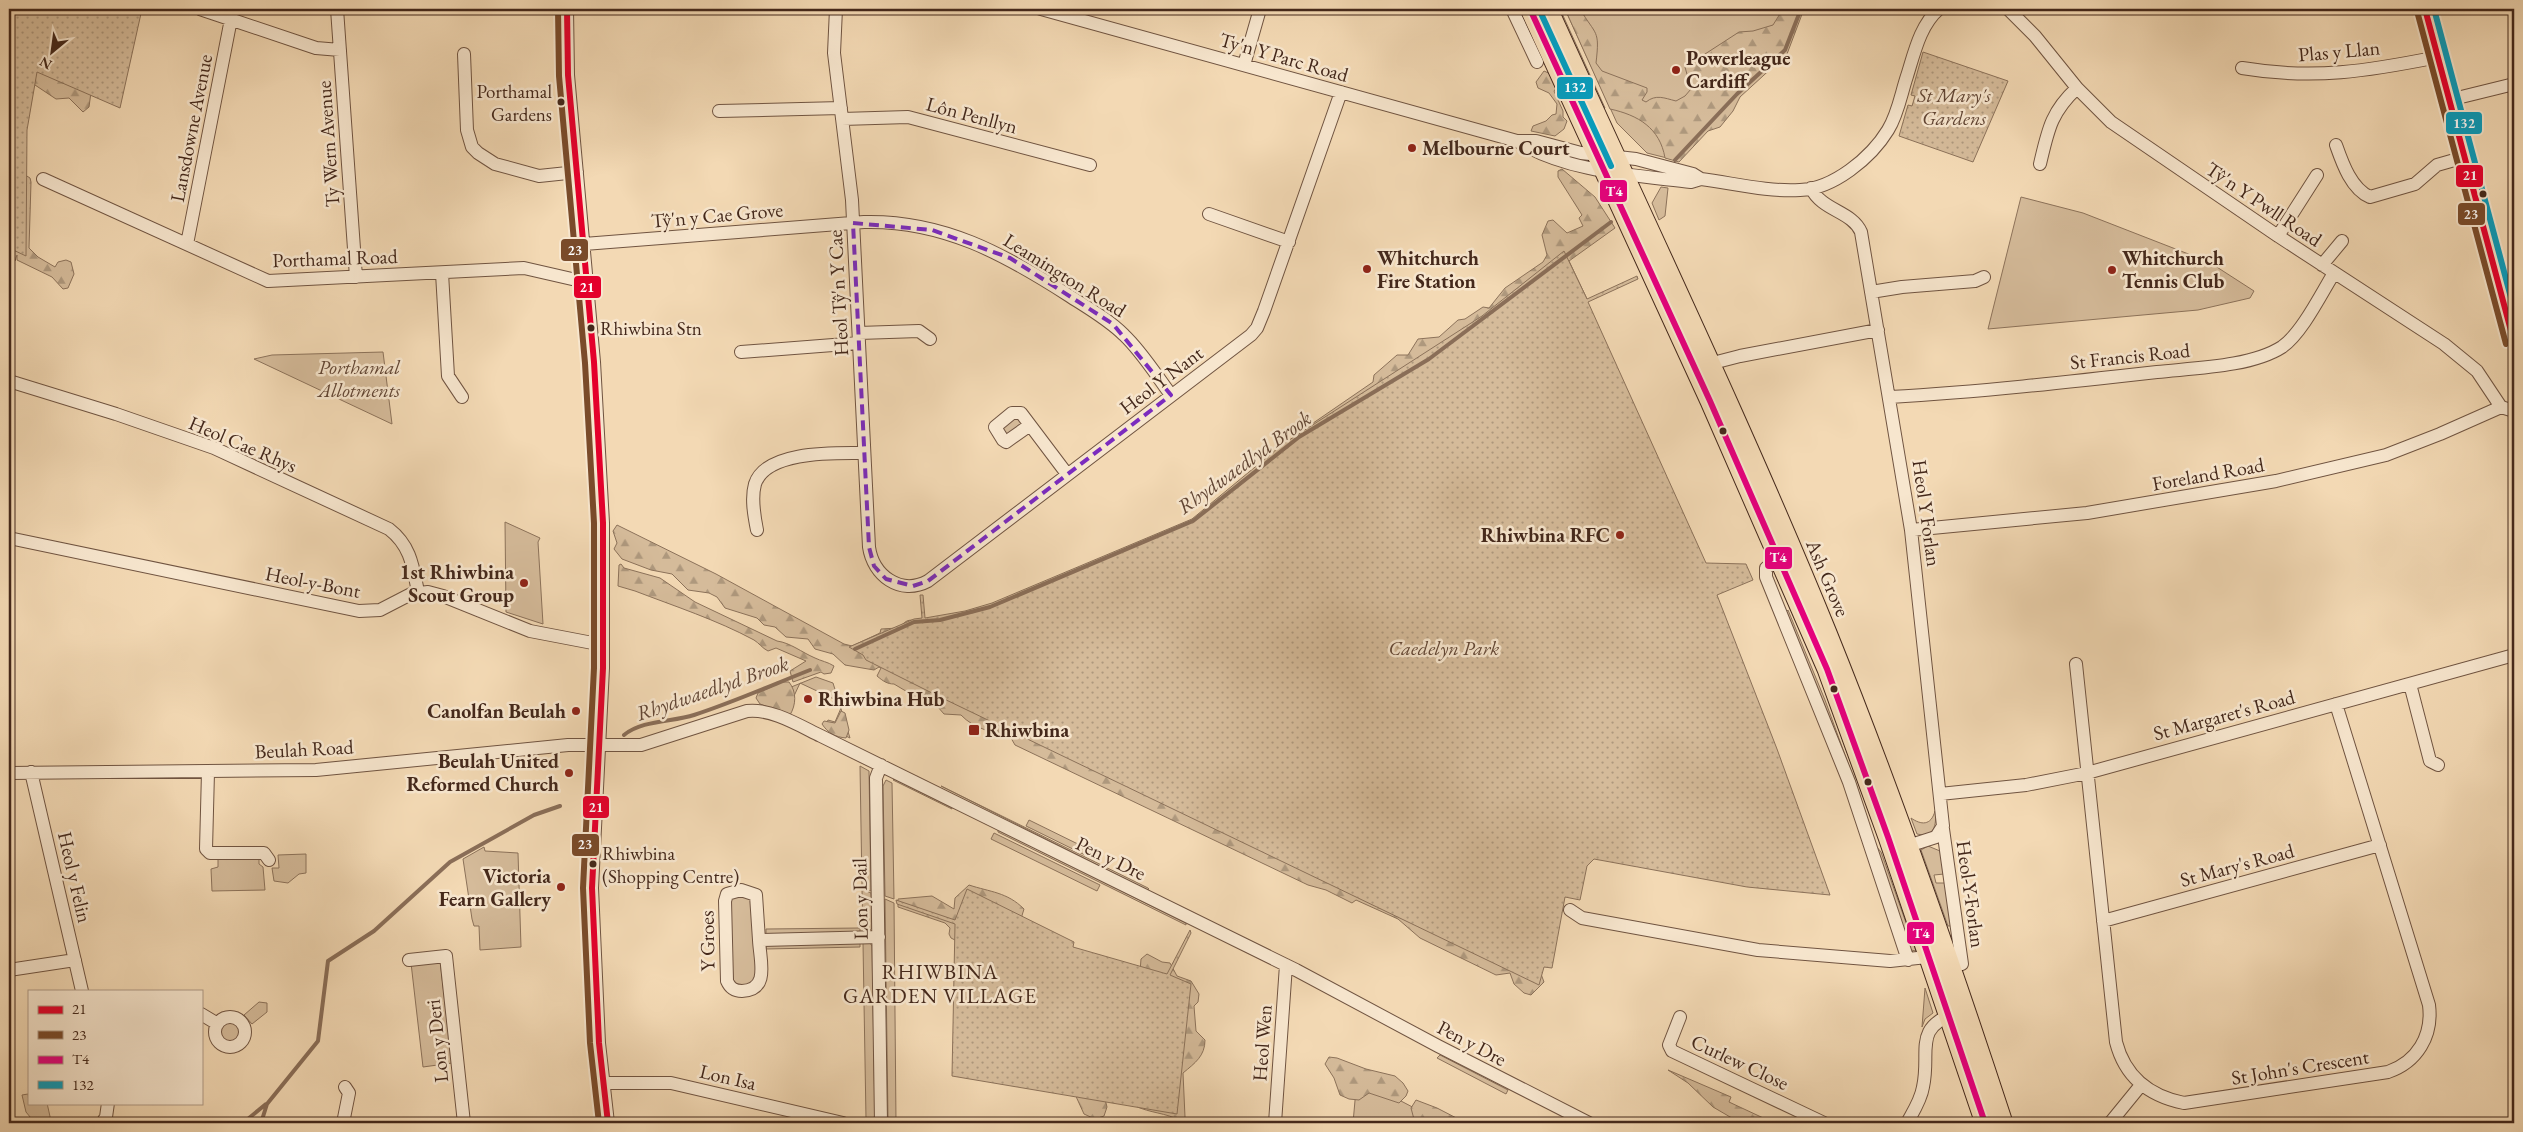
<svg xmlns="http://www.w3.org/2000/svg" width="2523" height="1132" viewBox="0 0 2523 1132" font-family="'EB Garamond',serif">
	<defs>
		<pattern id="forest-firs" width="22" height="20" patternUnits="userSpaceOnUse" patternTransform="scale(1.25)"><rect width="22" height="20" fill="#d5bb9a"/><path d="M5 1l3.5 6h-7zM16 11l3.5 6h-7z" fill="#ae987d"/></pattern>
		<pattern id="park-dots" width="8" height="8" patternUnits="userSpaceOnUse" patternTransform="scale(1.25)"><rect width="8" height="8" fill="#d5bb9a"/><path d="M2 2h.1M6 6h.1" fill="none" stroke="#ae987d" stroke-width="1.8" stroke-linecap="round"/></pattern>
	</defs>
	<rect width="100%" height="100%" fill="#f3d9b4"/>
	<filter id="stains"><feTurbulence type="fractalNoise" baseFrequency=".004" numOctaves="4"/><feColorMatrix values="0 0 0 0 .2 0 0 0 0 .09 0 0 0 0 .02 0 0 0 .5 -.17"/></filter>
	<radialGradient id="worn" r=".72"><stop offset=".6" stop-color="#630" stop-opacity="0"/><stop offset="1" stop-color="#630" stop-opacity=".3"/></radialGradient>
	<path fill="#d5bb9a" stroke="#8c725a" d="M1555,9H1560L1605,108L1601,109Z
		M1565,9H1797L1671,159L1647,153L1617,123Z
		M1661,187L1668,188L1665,216L1659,220L1652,203Z
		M2021,197L2083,213L2209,262L2254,291L2250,298L2198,310L1988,329Z
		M383,352L392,424L254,359L272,355Z
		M1017,417L1023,423L1007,436L1002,427Z
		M505,522L540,538L538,542L543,624L506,612Z
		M1788,610L1825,700L1853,777L1786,612Z
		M816,677L833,683L850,738L825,726L828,720L835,722L841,708L832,704L834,699L800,683L788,709L764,698Z
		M860,766L869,771L871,891L862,887Z
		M894,779L952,808V809L893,780Z
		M886,780L892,783L894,899L885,896L883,786Z
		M941,786L1148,888L1149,889L1147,890Z
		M1935,811C1937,825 1934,838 1917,834L1911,818C1921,825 1931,826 1935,811Z
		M1029,820L1088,849L1085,855L1026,826Z
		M998,830L1186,923V925L998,832Z
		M994,833L1100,885L1097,891L991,839Z
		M1876,846L1881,852L1916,951L1911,950Z
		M1928,846L1940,851L1944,874L1934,875L1936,883H1945L1952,926H1948L1921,850Z
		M484,847L485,851L518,853L521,947L480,950L479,926H474L472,919L463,859Z
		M306,854V873L299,874L288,883L274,881L272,868H279L278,855Z
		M218,859H259V864L263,867L265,890L212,891L211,869L218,867Z
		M862,889L871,893L872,928L868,932H863Z
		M731,896H751L757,976L753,984L742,986L733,983L730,899Z
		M885,899L894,903L896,1123L888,1120Z
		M860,928V932L766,934V929Z
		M860,942V947L766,949V945Z
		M863,943H870L872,946L875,1117L866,1119Z
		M440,960L452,1063L423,1067L411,963Z
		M1925,988L1933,1013L1925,1019L1922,1027Z
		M259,1002L267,1003V1012L252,1024L244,1015Z
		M220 1032a10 10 0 1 1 20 0a10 10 0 1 1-20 0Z
		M1440,1055L1508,1090L1506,1094L1437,1058Z
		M1357,1078L1443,1123H1353Z
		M28,1094L29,1103H47L51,1121L57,1120L58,1123H35L26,1112L22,1095Z"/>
	<path fill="url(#forest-firs)" stroke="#8c725a" d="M1565,9H1580C1596,36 1600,29 1596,63L1602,71L1647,88V92L1642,100L1646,102C1656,94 1664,98 1676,101L1685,96L1691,89L1685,67L1739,32L1753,31L1773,25L1783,9H1804L1787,54L1740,97L1733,111L1720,127L1708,131L1679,162L1665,158C1660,128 1638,115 1610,109Z
		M27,66L91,92L89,107L83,112L69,98L56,99L29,81L9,87V75Z
		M1544,71L1553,75L1557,87L1554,91L1563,111V117L1567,121L1564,129L1555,136L1531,131L1533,126L1546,121L1552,115L1556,114L1557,104L1549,93L1538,88L1536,82Z
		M9,127L22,173L30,178L31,182L29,248L38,257L55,267L58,262L66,260L71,262L74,274L68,288L63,289L52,277L17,260V255L15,261L14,248L10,247L9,252Z
		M1562,169L1595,197L1615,228L1569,261L1587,299L1298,441L1303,430L1373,382L1374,375L1397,355H1408L1418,339L1439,337L1458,320L1465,319L1483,307L1489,308L1505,288L1543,262L1547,255L1542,235L1548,221L1553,220L1567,233L1583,226L1579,218L1582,215L1558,177V171Z
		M617,525L716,574L844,644L852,646L880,633L881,629L898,628C905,623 906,618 917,621L1541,974L1544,982L1531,995L1524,993L1514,984L1510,973L1496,975L1420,938L1398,919L1356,900L1352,903L1326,890L1308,885L1015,745L1011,738C993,732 974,729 961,715L944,714L937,706H931L894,684C887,684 883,681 877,676L881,668L879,667L874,670L845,665L833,654L815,649L808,639L786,637L775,627L764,625L757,618L725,608L717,597L709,593L688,590L672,574L651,570L622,559L614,549L617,543L613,531Z
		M621,564L624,568L660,578L695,602L777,641C791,643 801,652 815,658C821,661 828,662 834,666L831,673L824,674L821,672L793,682L790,671L806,661L776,648L768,651C762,648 759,643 754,640C717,620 674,606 635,591L618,586L619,565Z
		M782,682H789C797,692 796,705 790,715L760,704L756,698L758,693Z
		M841,711L845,713L849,730L846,738C835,737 828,733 822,724L824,721L835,723Z
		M969,885C990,892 1007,892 1024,909L1020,922L959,942L951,938L949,934L950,928L945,923L898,907V899L932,896L954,909L955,898Z
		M1147,954L1162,962L1170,963L1177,976L1191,981L1199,994L1198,1002L1194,1006L1196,1031L1205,1040C1205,1056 1195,1063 1183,1073L1185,1117L1182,1121L1177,1122L1175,1118C1160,1112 1144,1112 1130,1103L1141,959Z
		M1329,1057L1337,1058L1366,1069L1395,1076L1403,1083L1408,1091L1406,1096L1399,1103L1369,1093L1359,1100L1349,1099L1340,1095L1334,1078L1325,1064Z
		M1668,1070L1731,1097L1729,1102L1774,1123L1737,1121L1713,1107L1688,1083Z
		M1074,1092L1105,1099L1107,1107L1104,1116L1095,1119L1084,1114Z
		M1416,1100L1437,1108L1466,1123H1415L1411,1108Z"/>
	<path fill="url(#park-dots)" stroke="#8c725a" d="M9,9H142L120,108L37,72L27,130L26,256L9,248Z
		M1923,52L2008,81L1973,162L1899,136L1908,105L1912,106L1915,96L1911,95Z
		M1564,251L1587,299L1637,276L1638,279L1588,302L1706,563L1746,564L1753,580L1717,595L1777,749L1830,895L1747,887L1594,859L1587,866L1580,900L1565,897L1552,968L1544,967L1539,985L940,697L866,660L863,655L849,647L914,619L922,618L920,595H923L925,618L965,611L992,603L1192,519L1283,444L1482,316Z
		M967,889L1074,942L1073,947L1167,974L1190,930L1191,933L1170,975L1191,984L1177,1114L952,1076L955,924L897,904L896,900L955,920Z"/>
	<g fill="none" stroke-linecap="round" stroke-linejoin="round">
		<path stroke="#8a6e58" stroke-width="4" d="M1675,160L1737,94L1785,50L1801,9
			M855,649L914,622L940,620L990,607L1193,521L1299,437L1429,359L1611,222
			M624,735C642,720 673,722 694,715C734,702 772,685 810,670
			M243,1123L266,1104
			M261,1123L267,1104L318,1041L328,961L374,931L450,862L534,815L560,806"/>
		<defs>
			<path id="minor" d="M200,9L316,48L340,50
				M337,9L356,277
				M567,9L568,75L594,362L603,523V668L592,888L599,1043L608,1123
				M836,9L834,53L852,200L869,547C873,575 900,596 928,581L1251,335L1257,328L1264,311L1341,92
				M1041,9L1517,141H1536L1581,153L1636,159L1693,174L1701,179
				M1512,9L1537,62
				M2008,9L2035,36L2077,88L2111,122L2278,236L2444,344L2477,371L2501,407L2514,411
				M2425,9L2514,342
				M464,54L467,130L472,147L478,153L495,164L539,176L577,172
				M1244,65L1260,9
				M2242,68C2314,80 2368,71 2438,57
				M2449,100L2514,84
				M719,111L841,108
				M842,119L908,117L1090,165
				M1517,141C1567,172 1633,175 1691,182L1701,179C1733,183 1767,192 1800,190C1833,189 1871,158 1888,130C1898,114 1901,94 1907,76C1914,54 1920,25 1939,9
				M2336,145C2342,162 2351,189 2370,197L2415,184L2437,165L2465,157
				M2040,164C2048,130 2051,112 2077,88
				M43,179L268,281L524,268L572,279H587
				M1811,188C1822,211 1852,211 1861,232L1911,530L1943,826L1936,837L1908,846
				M1209,214L1289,242
				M2278,236L2317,175
				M187,244L231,19
				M584,244L864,222C943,220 1004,254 1068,295C1088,308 1108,319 1124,335C1142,352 1156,375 1171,395
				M2322,265L2342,241
				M442,273L448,376L462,397
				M1871,292L1902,287L1975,281L1984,277
				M859,333L919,331L930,339
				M741,352L859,343
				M1709,364L1740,356L1878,330
				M9,381L116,414L214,448L389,529C411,546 413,567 418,592
				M1890,397C1979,392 2068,382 2157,372C2193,368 2251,367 2282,347C2302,333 2321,294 2334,273
				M1030,425L1006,442L1003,440L995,427L1012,413H1021L1067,474
				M757,530C754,515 751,498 755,484C766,450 836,453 864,453
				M1911,530L2087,513L2276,481L2386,455L2440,434L2501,407
				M9,538L359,611L380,610L411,594L428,592L443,596L530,631L603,645
				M1779,559L1766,568V577L1849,782L1908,960
				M2076,664L2116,1042C2125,1077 2149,1096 2184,1103L2388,1072C2417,1062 2433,1036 2429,1005L2336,704
				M2410,684L2430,761L2438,765
				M881,765L876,778L881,1123
				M31,772L82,991
				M208,772L206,849L210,853H264L269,860
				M9,773L316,770L568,745H641L747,711C771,708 800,726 821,736L1296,970L1438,1046L1589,1123
				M1940,794L2026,785L2087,773L2514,655
				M1943,829L1962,964
				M1570,910L1582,918L1758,950L1890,961L1936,956
				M2103,921L2380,845
				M759,940L756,895L741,890L727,894L725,901L727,981C730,988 734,991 742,991C770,990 760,961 759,940L879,937
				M409,960L446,956L464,1123
				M9,970L75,960
				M201,1014L216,1023
				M1680,1017L1669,1045L1672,1051L1824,1123
				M215 1032a15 15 0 1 1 30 0a15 15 0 1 1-30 0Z
				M603,1083H671L843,1123
				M102,1123L106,1117L108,1103
				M343,1123L349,1093L345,1087
				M1275,1123L1286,965
				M1907,1123C1913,1112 1921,1100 1923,1087C1931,1051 1912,1028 1956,1013
				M2110,1123L2141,1085"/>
			<path id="highway" d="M1530,9L1710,401L1827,669L1888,837L1985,1123
				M1548,9C1642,217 1741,422 1827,633C1892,794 1949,958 2003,1123"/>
		</defs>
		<use href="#minor" stroke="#705441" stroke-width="14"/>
		<use href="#highway" stroke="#44281b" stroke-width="21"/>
		<use href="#minor" stroke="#f7e6ce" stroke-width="12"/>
		<use href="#highway" stroke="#f3d9b4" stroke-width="19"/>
		<defs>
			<path id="bus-1" d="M567,9L568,75L594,362L603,523V668L592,888L599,1043L608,1123
				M2425,9L2514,342"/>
			<path id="bus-2" d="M558,9L559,76L585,363L594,523V668L583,888L590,1043L599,1123
				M2417,11L2506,344"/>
			<path id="bus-3" d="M1530,9L1710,401L1827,669L1888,837L1985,1123"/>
			<path id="bus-4" d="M1539,9L1611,166
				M2434,9L2514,309"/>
		</defs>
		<use href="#bus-1" stroke="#f7e6ce" stroke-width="10"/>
		<use href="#bus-2" stroke="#f7e6ce" stroke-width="10"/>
		<use href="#bus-3" stroke="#f7e6ce" stroke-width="10"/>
		<use href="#bus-4" stroke="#f7e6ce" stroke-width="10"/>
		<use href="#bus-1" stroke="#e4002b" stroke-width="6"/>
		<use href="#bus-2" stroke="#7a4b2a" stroke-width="6"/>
		<use href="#bus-3" stroke="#e5007d" stroke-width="6"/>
		<use href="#bus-4" stroke="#079cbc" stroke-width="6"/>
	</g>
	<path fill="none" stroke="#7b2cbf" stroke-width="4" stroke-dasharray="10 6" stroke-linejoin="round" d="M853,223L932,230L1010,258L1113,324L1171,395L928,581L913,586L886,579L874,566L869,547Z"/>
	<g fill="#8f2418" stroke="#f7e6ce" stroke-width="2">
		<circle cx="1676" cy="70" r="5"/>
		<circle cx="1412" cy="148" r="5"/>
		<circle cx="1367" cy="269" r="5"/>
		<circle cx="2112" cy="270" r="5"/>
		<circle cx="1620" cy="535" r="5"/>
		<circle cx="524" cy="583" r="5"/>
		<circle cx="808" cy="699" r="5"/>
		<circle cx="576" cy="711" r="5"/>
		<rect x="968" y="724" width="12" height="12" rx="2.5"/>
		<circle cx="569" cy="773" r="5"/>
		<circle cx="561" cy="887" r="5"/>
	</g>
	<g fill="#44281b" stroke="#f7e6ce" stroke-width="2">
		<circle cx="561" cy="102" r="4.5"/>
		<circle cx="2483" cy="194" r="4.5"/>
		<circle cx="591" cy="328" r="4.5"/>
		<circle cx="1723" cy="431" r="4.5"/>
		<circle cx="1834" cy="689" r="4.5"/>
		<circle cx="1868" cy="782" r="4.5"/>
		<circle cx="593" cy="864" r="4.5"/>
	</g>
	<g text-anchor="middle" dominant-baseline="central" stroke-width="5" stroke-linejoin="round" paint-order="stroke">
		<g font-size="19" fill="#44281b" stroke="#f7e6ce" text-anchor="start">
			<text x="552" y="91" text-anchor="end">Porthamal<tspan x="552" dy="23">Gardens</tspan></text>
			<text x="600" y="328">Rhiwbina Stn</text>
			<text x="602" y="853">Rhiwbina<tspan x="602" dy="23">(Shopping Centre)</tspan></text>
		</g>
		<g font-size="20" fill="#44281b" stroke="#f7e6ce">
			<text transform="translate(2339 51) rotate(-5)">Plas y Llan</text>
			<text transform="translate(1284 57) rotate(16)">Ty'n Y Parc Road</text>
			<text transform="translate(972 115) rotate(15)">Lôn Penllyn</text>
			<text transform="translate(191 128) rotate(-79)">Lansdowne Avenue</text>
			<text transform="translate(328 144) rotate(-94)">Ty Wern Avenue</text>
			<text transform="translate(2264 204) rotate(34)">Tŷ'n Y Pwll Road</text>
			<text transform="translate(717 215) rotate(-5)">Tŷ'n y Cae Grove</text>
			<text transform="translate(335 258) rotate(-2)">Porthamal Road</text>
			<text transform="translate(1065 275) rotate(32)">Leamington Road</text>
			<text transform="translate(838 293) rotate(-93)">Heol Tŷ'n Y Cae</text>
			<text transform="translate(2130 356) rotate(-6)">St Francis Road</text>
			<text transform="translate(1161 380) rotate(-37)">Heol Y Nant</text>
			<text transform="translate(243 444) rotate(23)">Heol Cae Rhys</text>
			<text transform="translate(2208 474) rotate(-10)">Foreland Road</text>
			<text transform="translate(1927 513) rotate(82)">Heol Y Forlan</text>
			<text transform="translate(1828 578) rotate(67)">Ash Grove</text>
			<text transform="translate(313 582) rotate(11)">Heol-y-Bont</text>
			<text transform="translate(2224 715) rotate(-15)">St Margaret's Road</text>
			<text transform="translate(304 749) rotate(-3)">Beulah Road</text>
			<text transform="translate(1111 858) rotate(26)">Pen y Dre</text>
			<text transform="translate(2237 865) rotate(-15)">St Mary's Road</text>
			<text transform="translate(75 877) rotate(77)">Heol y Felin</text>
			<text transform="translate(1971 894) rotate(82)">Heol-Y-Forlan</text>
			<text transform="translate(860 899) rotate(-91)">Lon y Dail</text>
			<text transform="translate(707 941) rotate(-91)">Y Groes</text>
			<text transform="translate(437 1041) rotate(-96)">Lon y Deri</text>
			<text transform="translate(1262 1043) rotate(-86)">Heol Wen</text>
			<text transform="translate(1472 1043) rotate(28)">Pen y Dre</text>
			<text transform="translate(1740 1062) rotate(25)">Curlew Close</text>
			<text transform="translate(2300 1067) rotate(-9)">St John's Crescent</text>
			<text transform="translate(728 1077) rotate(13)">Lon Isa</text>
		</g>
		<g font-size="20" font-weight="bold" fill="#44281b" stroke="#f7e6ce" text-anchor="start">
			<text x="1686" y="58">Powerleague<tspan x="1686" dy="23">Cardiff</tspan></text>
			<text x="1422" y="148">Melbourne Court</text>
			<text x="1377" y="258">Whitchurch<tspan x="1377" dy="23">Fire Station</tspan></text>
			<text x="2122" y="258">Whitchurch<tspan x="2122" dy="23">Tennis Club</tspan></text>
			<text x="1610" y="535" text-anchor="end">Rhiwbina RFC</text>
			<text x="514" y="572" text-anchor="end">1st Rhiwbina<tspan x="514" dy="23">Scout Group</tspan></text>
			<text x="818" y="699">Rhiwbina Hub</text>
			<text x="566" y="711" text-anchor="end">Canolfan Beulah</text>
			<text x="985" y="730">Rhiwbina</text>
			<text x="559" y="761" text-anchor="end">Beulah United<tspan x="559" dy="23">Reformed Church</tspan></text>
			<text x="551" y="876" text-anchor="end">Victoria<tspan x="551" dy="23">Fearn Gallery</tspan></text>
		</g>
		<g font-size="20" font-style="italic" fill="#614534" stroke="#f7e6ce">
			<text x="1954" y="95">St Mary's<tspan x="1954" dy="23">Gardens</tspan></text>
			<text x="359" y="367">Porthamal<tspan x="359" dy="23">Allotments</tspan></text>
			<text x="1444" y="648">Caedelyn Park</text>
		</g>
		<g font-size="21" font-style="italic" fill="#614534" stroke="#f7e6ce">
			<text transform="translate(1244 462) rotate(-36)">Rhydwaedlyd Brook</text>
			<text transform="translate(712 688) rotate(-19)">Rhydwaedlyd Brook</text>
		</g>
		<g font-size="21" letter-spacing="1" fill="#44281b" stroke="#f7e6ce">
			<text x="940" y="971">RHIWBINA<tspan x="940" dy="24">GARDEN VILLAGE</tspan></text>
		</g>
	</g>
	<g stroke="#f7e6ce" stroke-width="2">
		<rect x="1556" y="76" width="38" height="24" rx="5" fill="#079cbc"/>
		<rect x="2445" y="111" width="38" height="24" rx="5" fill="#079cbc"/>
		<rect x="2455" y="164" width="29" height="24" rx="5" fill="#e4002b"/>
		<rect x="1599" y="179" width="29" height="24" rx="5" fill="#e5007d"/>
		<rect x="2457" y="202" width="29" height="24" rx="5" fill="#7a4b2a"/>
		<rect x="560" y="238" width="29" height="24" rx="5" fill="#7a4b2a"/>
		<rect x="573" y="275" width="29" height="24" rx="5" fill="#e4002b"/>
		<rect x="1764" y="546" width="29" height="24" rx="5" fill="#e5007d"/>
		<rect x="582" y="795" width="28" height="24" rx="5" fill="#e4002b"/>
		<rect x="571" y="833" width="29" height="24" rx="5" fill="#7a4b2a"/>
		<rect x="1906" y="921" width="29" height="24" rx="5" fill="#e5007d"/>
	</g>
	<g font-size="14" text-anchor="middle" font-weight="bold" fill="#fff">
		<text x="1575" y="92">132</text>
		<text x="2464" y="128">132</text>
		<text x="2470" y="180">21</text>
		<text x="1614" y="196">T4</text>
		<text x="2471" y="219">23</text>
		<text x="575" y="255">23</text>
		<text x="587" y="292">21</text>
		<text x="1778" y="562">T4</text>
		<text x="596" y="812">21</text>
		<text x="585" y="849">23</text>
		<text x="1921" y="938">T4</text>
	</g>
	<rect width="2523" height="1132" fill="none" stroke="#f3d9b4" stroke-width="30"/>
	<rect x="10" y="10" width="2503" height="1112" fill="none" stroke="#44281b" stroke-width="2.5"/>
	<rect x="15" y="15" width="2493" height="1102" fill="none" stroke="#44281b"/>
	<rect x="28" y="990" width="175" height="115" fill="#f7e6ce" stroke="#af9a86"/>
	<rect x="38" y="1006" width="25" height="8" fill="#e4002b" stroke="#af9a86"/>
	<text x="72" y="1014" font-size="15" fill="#44281b">21</text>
	<rect x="38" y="1031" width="25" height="8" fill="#7a4b2a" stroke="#af9a86"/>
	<text x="72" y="1040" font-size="15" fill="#44281b">23</text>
	<rect x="38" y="1056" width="25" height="8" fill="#e5007d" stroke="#af9a86"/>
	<text x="72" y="1064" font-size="15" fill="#44281b">T4</text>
	<rect x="38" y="1081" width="25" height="8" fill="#079cbc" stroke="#af9a86"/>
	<text x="72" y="1090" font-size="15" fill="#44281b">132</text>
	<g transform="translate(52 52) rotate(209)" stroke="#f7e6ce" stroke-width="4" paint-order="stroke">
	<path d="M0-4L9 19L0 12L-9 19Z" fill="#44281b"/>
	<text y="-8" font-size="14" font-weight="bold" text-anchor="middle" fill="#44281b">N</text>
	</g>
	<rect width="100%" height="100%" filter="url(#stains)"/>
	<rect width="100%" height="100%" fill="url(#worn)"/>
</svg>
